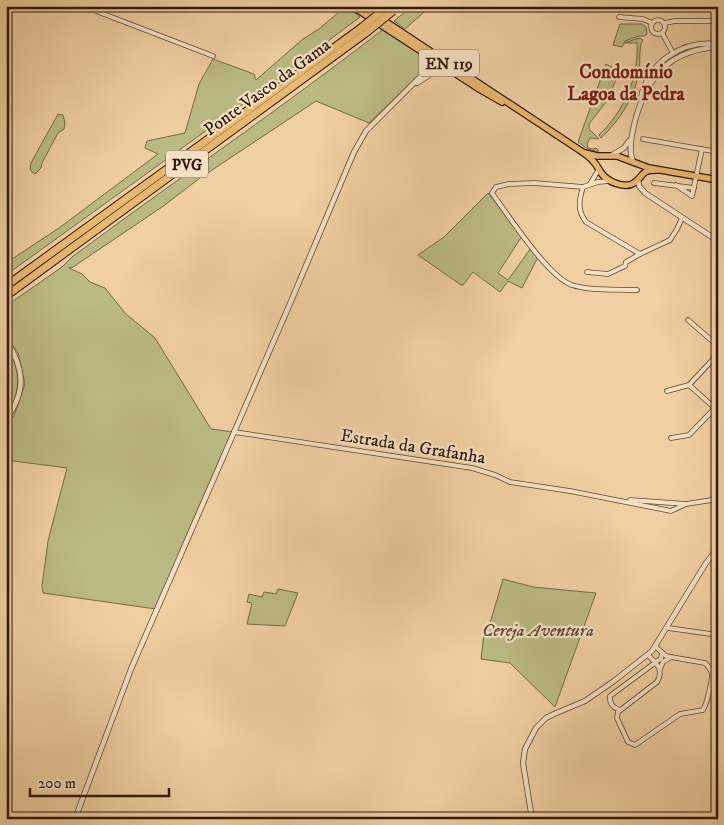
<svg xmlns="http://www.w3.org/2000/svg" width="724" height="825" font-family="'IM FELL DW Pica',serif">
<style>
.green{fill:#bbba84;stroke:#766948}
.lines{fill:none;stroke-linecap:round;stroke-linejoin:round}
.minor-casing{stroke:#604631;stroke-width:5.5}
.tertiary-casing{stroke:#604631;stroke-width:6}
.primary-casing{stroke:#30180b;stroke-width:8}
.motorway-casing{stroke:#30180b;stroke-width:9}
.minor{stroke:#f5e0c3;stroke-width:4}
.tertiary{stroke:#f5e0c3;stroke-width:4.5}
.primary{stroke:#e8b871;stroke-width:5.5}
.motorway{stroke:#e8b871;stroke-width:7}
.motorway-bridge-casing{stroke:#30180b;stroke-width:9;stroke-linecap:butt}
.motorway-bridge{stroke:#e8b871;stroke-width:7}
.labels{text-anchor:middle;stroke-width:4.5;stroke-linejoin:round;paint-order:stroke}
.shield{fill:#f5e0c3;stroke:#6b5442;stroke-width:1}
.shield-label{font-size:16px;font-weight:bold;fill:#30180b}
.street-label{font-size:18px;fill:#30180b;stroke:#f5e0c3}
.park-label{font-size:18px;font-style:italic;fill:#5a492f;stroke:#f5e0c3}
.neighbourhood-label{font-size:19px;font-weight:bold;fill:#7a1f14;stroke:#f5e0c3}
</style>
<rect width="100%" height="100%" fill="#f0cfa2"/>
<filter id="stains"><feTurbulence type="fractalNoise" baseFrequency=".004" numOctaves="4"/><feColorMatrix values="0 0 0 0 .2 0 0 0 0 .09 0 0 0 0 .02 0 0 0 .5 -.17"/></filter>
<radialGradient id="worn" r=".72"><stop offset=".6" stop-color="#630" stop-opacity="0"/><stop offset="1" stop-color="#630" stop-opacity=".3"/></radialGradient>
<g class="green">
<path d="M346,6l14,11 -85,64 -269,194v-12l53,-35 99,-74 -13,-6 2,-7 38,-8 14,-49 14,-25 41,15 2,6 47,-41 16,-10z"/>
<path d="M412,6h19l-26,23 -11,-8z"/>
<path d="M620,24h22l4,3 1,7 -3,2h-5l-14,5 -3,6 -9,-2z"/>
<path d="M385,28l37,24 3,12 -3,8 -53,51 -53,-22 -116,77 -38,29 -89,60 -4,1 13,6 8,8 15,6 21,26 29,24 56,91 23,3 -78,177 -113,-16 -1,-7 6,-45 19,-73 -61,-8v-36l8,-8 11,-32 -7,-31 -12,-18v-29l56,-39 10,-10c104,-77 211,-150 313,-229z"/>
<path d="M639,38l4,2c-5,8 -2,21 -4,31 -4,26 -19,49 -38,67l-2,-3c25,-24 40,-57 38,-92h-13z"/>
<path d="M606,64l6,3 -1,3 8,3 -12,28 -3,-1 2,2 -17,22v5l10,10 -9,-1 -3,6 1,4 6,1 2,-1 3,3c-9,1 -14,-4 -21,-9z"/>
<path d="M58,114l5,1 2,8 -1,6 -6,4 -16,30 -1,5 -6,6 -3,-2 -2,-3 1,-6z"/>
<path d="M488,193l34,43 -24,37 10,7 23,-32 7,9 -16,31 -14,-7 -8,11 -27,-20 -10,13h-2l-43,-30 26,-18z"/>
<path d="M6,347c15,20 16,48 0,68z"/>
<path d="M503,579l30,8 63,6 -41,114 -45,-44 -29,-4 3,-26 4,-3z"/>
<path d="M278,589l20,4 -13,33 -38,-2 5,-21 -5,-1 2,-8 13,3 2,-5 12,2z"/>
</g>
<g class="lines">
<g class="minor-casing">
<g id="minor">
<path d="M83,6l130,50"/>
<path d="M619,17l24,2 9,4"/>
<circle cx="658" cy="27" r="7"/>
<path d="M665,23l10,-2h43"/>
<path d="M662,33l11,20"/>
<path d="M643,139l75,13"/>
<path d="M609,181l-11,1 -15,5 -49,-4 -25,1 -13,3 -4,6c16,22 57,85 80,92 16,6 46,4 65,5"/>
<path d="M654,183l40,5"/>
<path d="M590,184l9,-15"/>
<path d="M676,185l16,11 10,-47"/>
<path d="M583,187c-4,13 -6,23 3,35l54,32"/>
<path d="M587,272l21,2 17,-8 1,-4 14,-8 30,-14 7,-11 5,-11"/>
<path d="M688,320l30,26"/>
<path d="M689,385l29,26"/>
<path d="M667,391l22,-6 29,-31"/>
<path d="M234,432l238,36 23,7 15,7 60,9 101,20 15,-7"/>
<path d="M671,438l18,-3 26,-27"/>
<path d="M630,500l56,4 32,-5"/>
<path d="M668,628l50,7"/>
<path d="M648,655c9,9 16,15 9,27l-39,30 -1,6 11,24 7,3 45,-31 23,-4c4,-7 9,-28 9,-36 -1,-5 -4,-8 -7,-11l-34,-6 -5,-1 -10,-9"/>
<path d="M655,662l6,-3 1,-6"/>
<path d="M660,669l3,-7 8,-5"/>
<path d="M620,710c-7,-2 -11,-7 -10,-14l46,-34"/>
</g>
</g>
<g class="tertiary-casing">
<g id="tertiary">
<path d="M417,83l20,-13h10"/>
<path d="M641,97c8,-35 41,-57 76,-53"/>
<path d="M612,155l12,-7 5,-7"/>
<path d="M633,162c-5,-14 -1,-27 2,-41 12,-45 35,-71 83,-74"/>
<path d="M638,179l1,7 6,7 73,48"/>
<path d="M6,340c18,28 21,51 0,79"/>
<path d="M75,819l56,-150 158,-363 65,-154 12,-21 58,-58 3,-11 -4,-9"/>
<path d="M532,819l-9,-56 2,-14 11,-21 10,-10 8,-4 31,-13 29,-20 38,-30 54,-88 12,-15"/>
</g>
</g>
<g class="primary-casing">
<g id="primary">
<path d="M352,6l124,81 26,15"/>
<path d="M362,6l219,145c4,3 9,6 12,10 4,4 6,9 9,13 6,8 23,15 32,9 11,-7 5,-13 23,-13"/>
<path d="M585,153l12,3h20l32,12 69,12"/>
</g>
</g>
<g class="motorway-casing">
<g id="motorway">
<path d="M6,286l355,-258"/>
<path d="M6,296l361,-264"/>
</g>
</g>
<use href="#minor" class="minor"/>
<use href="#tertiary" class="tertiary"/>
<use href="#primary" class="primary"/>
<use href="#motorway" class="motorway"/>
<g class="motorway-bridge-casing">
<g id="motorway-bridge">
<path d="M361,28l26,-21"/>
<path d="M367,32l26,-21"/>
</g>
</g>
<use href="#motorway-bridge" class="motorway-bridge"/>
</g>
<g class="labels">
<g class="shield">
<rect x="419" y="49.5" width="60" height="27" rx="4"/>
<rect x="166" y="150.5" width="42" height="27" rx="4"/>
</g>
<g class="shield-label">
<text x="449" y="69">EN 119</text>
<text x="187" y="170">PVG</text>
</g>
<g class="street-label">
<text transform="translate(267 87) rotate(-36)" y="6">Ponte Vasco da Gama</text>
<text transform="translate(413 446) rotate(9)" y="6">Estrada da Grafanha</text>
</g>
<g class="park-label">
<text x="538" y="636">Cereja Aventura</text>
</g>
<g class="neighbourhood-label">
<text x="626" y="78">Condomínio<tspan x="626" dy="22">Lagoa da Pedra</tspan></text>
</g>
</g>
<rect width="724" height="825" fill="none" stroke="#f0cfa2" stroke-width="25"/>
<rect x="8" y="8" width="709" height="810" fill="none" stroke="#30180b" stroke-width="2.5"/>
<rect x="12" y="12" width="699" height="800" fill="none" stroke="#30180b"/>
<path d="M30 788v8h139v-8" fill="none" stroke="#30180b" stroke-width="2.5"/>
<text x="38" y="788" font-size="15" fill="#30180b" stroke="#f5e0c3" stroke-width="4" paint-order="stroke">200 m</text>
<rect width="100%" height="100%" filter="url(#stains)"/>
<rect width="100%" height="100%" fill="url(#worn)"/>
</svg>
